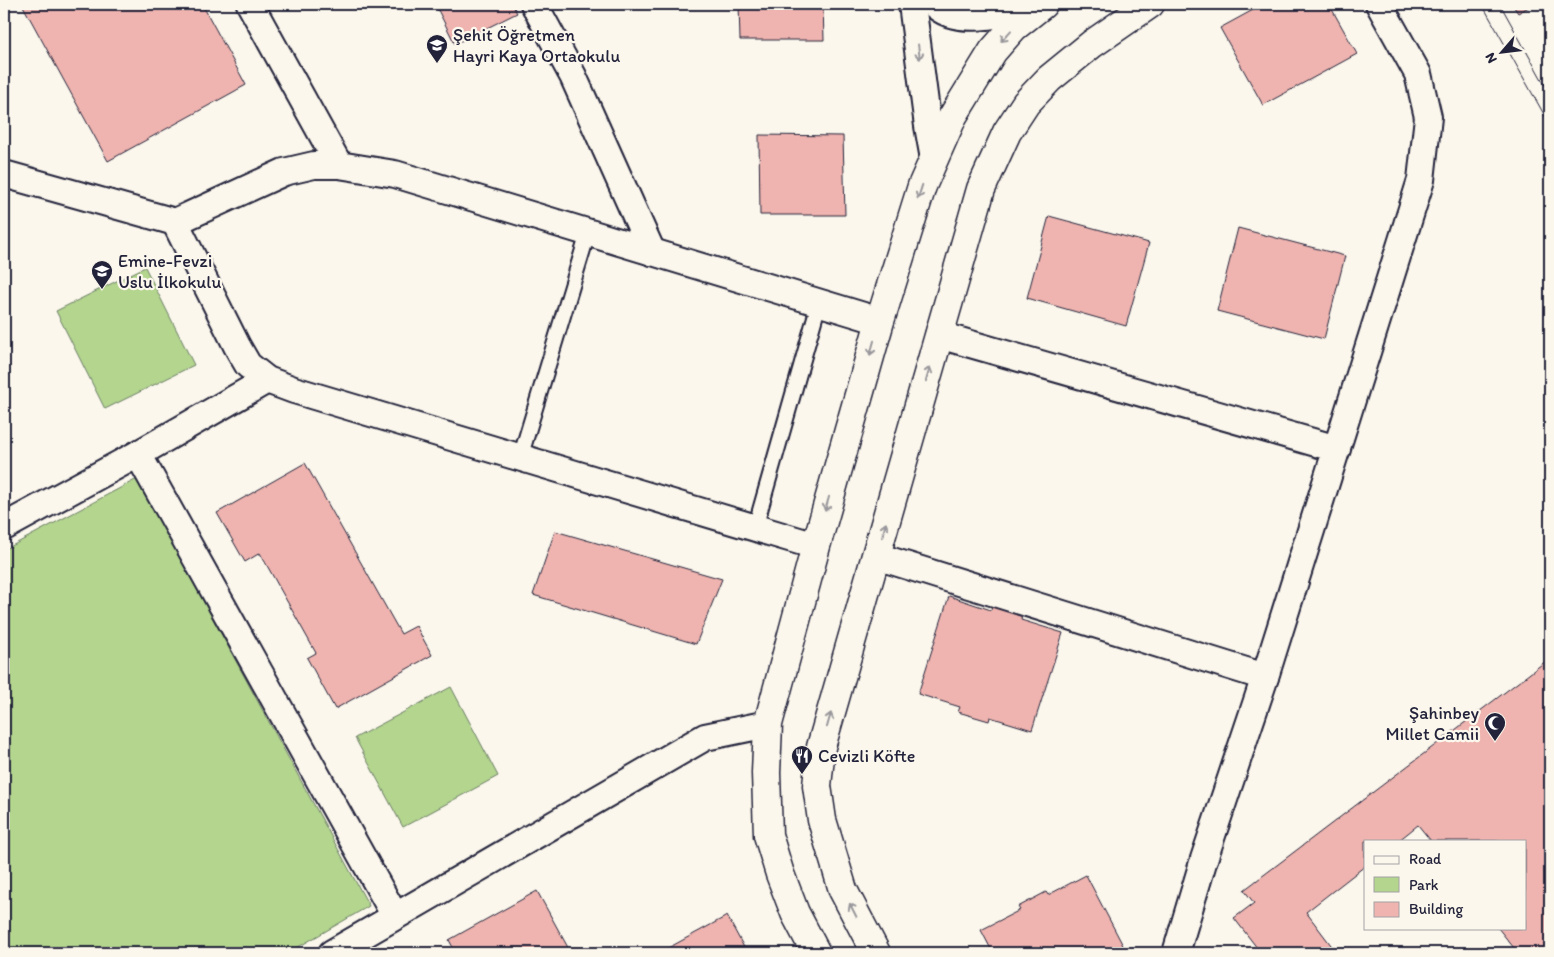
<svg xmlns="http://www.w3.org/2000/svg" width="1554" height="957" font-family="Itim,sans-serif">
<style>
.green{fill:#b3d58e;stroke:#6a7c64}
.building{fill:#efb4af;stroke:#22223b}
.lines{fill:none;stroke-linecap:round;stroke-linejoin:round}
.lane-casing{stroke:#22223b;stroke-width:18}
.street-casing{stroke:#22223b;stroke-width:30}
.secondary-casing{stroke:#22223b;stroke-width:31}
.lane{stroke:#fbf7ec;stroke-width:14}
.street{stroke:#fbf7ec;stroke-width:26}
.secondary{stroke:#fbf7ec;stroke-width:28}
.tram{stroke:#22223b;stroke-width:1}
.oneway{stroke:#99979c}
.labels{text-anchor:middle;stroke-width:4.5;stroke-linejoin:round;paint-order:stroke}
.poi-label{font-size:18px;fill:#22223b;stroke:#fbf7ec;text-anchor:start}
</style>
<rect width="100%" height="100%" fill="#fbf7ec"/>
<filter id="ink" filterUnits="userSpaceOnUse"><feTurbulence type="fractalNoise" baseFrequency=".02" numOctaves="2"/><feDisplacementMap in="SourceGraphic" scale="10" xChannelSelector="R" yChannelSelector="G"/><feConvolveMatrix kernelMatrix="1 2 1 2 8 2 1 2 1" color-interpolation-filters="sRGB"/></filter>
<g filter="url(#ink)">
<g class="green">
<path d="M145,267l49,98 -89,44 -49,-98z"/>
<path d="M137,479l232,427 -81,47h-284v-403z"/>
<path d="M451,687l47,89 -95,51 -48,-89z"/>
</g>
<g class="building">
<path d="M22,4h180l44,81 -138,76z"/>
<path d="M435,4h77l5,9 -62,31z"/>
<path d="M739,4h84l1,36h-84z"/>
<path d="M1264,4h65l28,50 -94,51 -43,-77z"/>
<path d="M1512,4h22l-16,9z"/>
<path d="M759,135l84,1 2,79h-85z"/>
<path d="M1049,216l100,27 -23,83 -99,-28z"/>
<path d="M1238,228l107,28 -21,83 -107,-28z"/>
<path d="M305,463l96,171 15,-8 16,29 -97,54 -28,-51 9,-5 -56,-100 -15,9 -28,-49z"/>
<path d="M555,531l167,48 -26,65 -163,-49z"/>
<path d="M949,596l42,14 1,-4 30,10 -1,4 42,13 -31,97 -42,-13 -1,4 -31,-9 2,-5 -42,-13z"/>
<path d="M1550,658v295h-32l-20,-25h27v-87h-94l-13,-16 -20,16h-33v25l-59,46 31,41h-76l-27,-35 20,-15 -10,-13z"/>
<path d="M1086,875l41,78h-134l-12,-23 39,-20 -2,-3 28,-15 2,3z"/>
<path d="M537,891l34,62h-115l-7,-13z"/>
<path d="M727,916l20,37h-88z"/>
</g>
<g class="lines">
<g class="lane-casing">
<g id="lane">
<path d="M520,458l68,-225"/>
<path d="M755,528l64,-225"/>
</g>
</g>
<g class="street-casing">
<g id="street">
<path d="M250,4l89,161"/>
<path d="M534,4l39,72 79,176"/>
<path d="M912,4l16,122 6,33"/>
<path d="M934,4c23,24 75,8 104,3"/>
<path d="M4,174l171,48 62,124 11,19 19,15 27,10 522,156"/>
<path d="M175,222l109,-50 30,-7h25l56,9 485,147"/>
<path d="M939,335l398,114"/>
<path d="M138,454l257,462"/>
<path d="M4,527l134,-73 129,-74"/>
<path d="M876,556l389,121"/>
<path d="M332,953l373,-216 63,-13"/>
<path d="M1176,953l28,-94 61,-182 156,-497 7,-63 -10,-43 -39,-70"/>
</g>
</g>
<g class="secondary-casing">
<g id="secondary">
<path d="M816,953l-21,-40 -15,-39 -12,-39 -2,-62 2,-49 48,-178 64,-225 42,-135 31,-70 40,-65 21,-24 29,-23"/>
<path d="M876,953l-33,-63 -21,-70 -5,-34 4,-39 160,-558 26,-57 19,-29 23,-24 43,-35 58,-40"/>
</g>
</g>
<use href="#lane" class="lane"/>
<use href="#street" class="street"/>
<use href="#secondary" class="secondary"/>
<g class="tram">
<path d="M1482,4l68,121"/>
<path d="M1500,4l50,90"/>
</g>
</g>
<defs><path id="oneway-shaft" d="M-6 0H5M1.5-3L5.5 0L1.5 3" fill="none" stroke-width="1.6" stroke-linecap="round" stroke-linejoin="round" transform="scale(1.25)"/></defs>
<g class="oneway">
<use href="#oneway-shaft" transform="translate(1006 36) rotate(132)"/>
<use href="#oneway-shaft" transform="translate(919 52) rotate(83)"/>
<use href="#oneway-shaft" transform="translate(920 192) rotate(108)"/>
<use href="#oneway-shaft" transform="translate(872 348) rotate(106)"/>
<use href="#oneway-shaft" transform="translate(928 374) rotate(-74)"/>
<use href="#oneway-shaft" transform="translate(827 504) rotate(106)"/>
<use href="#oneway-shaft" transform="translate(884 530) rotate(-74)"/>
<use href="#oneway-shaft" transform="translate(829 720) rotate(-74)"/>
<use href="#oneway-shaft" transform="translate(853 910) rotate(-117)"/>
</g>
</g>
<defs>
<g id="school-pin" transform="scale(1.125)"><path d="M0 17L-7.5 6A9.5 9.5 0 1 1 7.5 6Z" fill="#22223b" stroke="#fbf7ec"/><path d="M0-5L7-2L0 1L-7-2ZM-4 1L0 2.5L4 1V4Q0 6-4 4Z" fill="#fff"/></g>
<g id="mosque-pin" transform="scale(1.125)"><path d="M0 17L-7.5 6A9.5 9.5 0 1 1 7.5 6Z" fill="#22223b" stroke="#fbf7ec"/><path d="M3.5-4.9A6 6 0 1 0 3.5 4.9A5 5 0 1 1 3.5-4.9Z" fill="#fff"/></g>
<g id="restaurant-pin" transform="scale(1.125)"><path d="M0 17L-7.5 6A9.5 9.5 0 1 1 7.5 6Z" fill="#22223b" stroke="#fbf7ec"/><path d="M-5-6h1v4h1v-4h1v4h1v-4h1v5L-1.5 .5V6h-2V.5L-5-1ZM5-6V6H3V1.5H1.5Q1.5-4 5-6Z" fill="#fff"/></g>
</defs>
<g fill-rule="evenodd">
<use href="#school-pin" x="437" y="45"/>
<use href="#school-pin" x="102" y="271"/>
<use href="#mosque-pin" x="1495" y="723"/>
<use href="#restaurant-pin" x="802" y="756"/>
</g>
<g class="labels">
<g class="poi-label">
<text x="453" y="41">Şehit Öğretmen<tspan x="453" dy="21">Hayri Kaya Ortaokulu</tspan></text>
<text x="118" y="267">Emine-Fevzi<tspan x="118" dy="21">Uslu İlkokulu</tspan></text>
<text x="1479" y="719" text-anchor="end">Şahinbey<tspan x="1479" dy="21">Millet Camii</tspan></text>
<text x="818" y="762">Cevizli Köfte</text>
</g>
</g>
<rect width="1554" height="957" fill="none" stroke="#fbf7ec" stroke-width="20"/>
<rect x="10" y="10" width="1534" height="937" fill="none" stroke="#22223b" stroke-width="2" filter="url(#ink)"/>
<rect x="1364" y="840" width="162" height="90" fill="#fbf7ec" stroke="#a4a2a5"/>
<rect x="1374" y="856" width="25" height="8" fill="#fbf7ec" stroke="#a4a2a5"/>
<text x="1409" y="864" font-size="15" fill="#22223b">Road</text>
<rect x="1374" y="877" width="25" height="15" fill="#b3d58e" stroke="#a4a2a5"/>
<text x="1409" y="890" font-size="15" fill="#22223b">Park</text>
<rect x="1374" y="902" width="25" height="15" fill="#efb4af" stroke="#a4a2a5"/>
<text x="1409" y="914" font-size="15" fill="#22223b">Building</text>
<g transform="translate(1502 52) rotate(242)" stroke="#fbf7ec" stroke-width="4" paint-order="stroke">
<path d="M0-4L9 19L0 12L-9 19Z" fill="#22223b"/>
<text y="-8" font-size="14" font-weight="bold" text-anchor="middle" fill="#22223b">N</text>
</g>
</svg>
